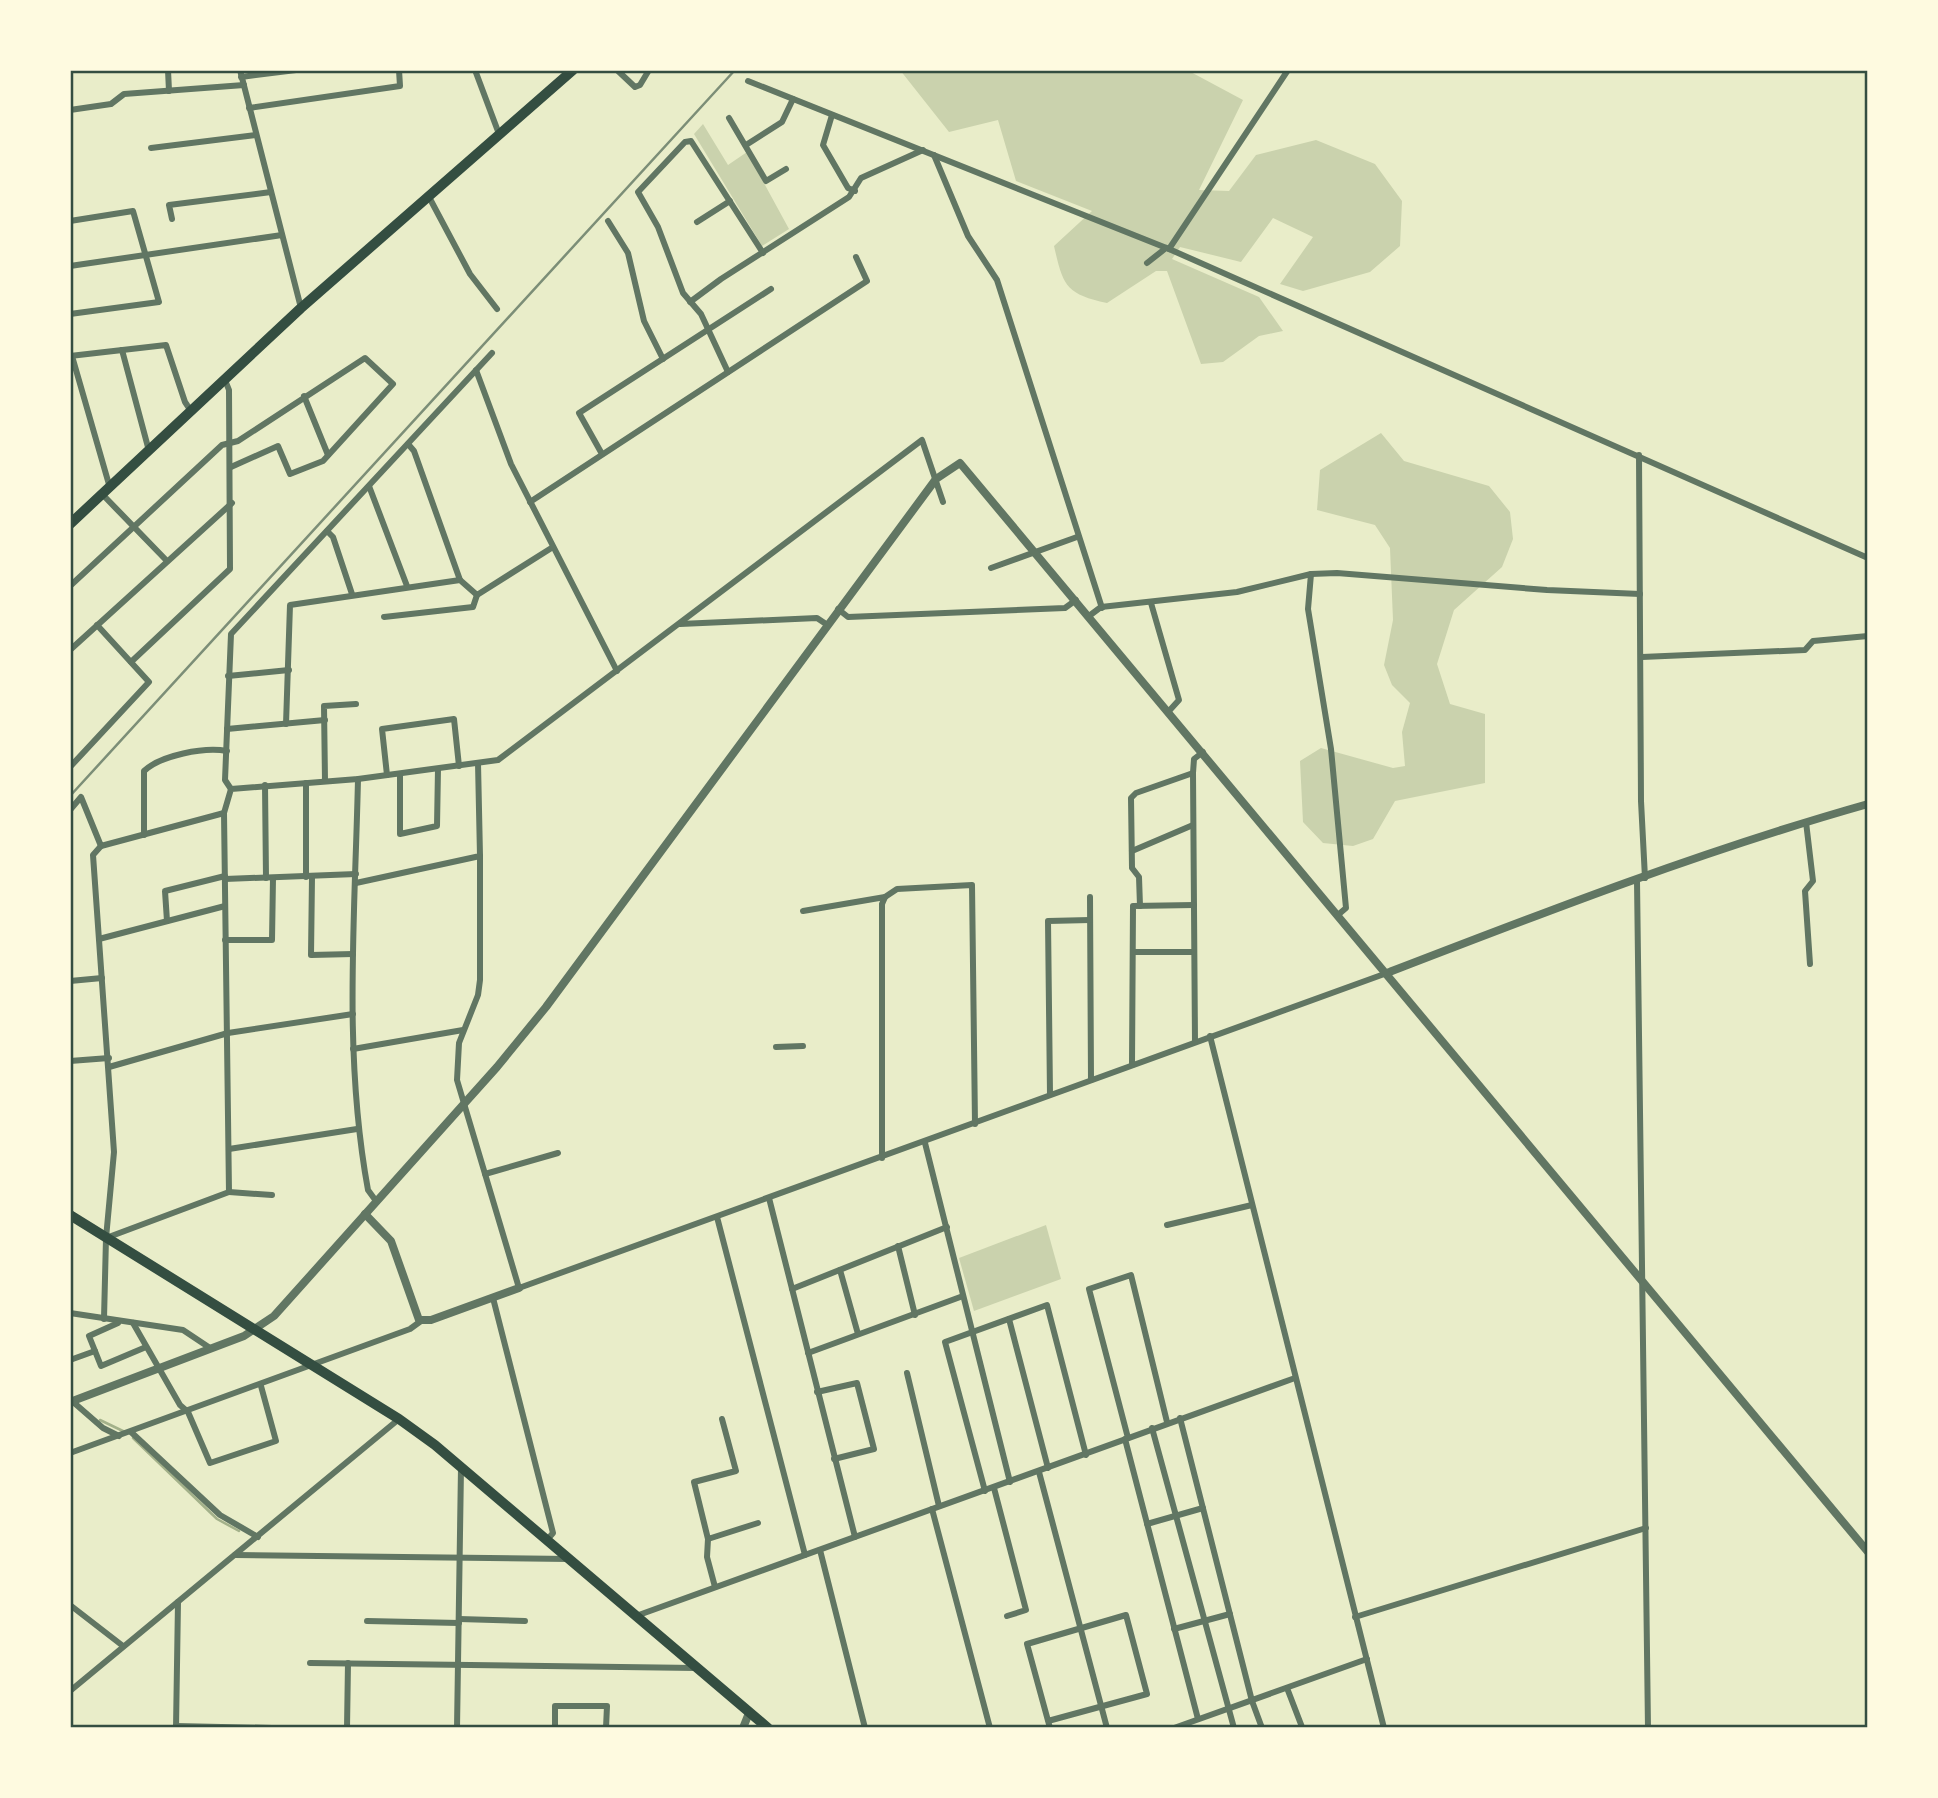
<svg xmlns="http://www.w3.org/2000/svg" width="1938" height="1798" font-family="'Roboto Serif',serif">
<style>
.green{fill:#cad2ad}
.lines{fill:none;stroke-linecap:round;stroke-linejoin:round}
.stream{stroke:#a3b18a;stroke-width:2.5}
.minor{stroke:#617663;stroke-width:6}
.tertiary{stroke:#617663;stroke-width:8}
.primary{stroke:#344e41;stroke-width:10}
.rail{stroke:#7c8e77;stroke-width:2.5}
.neatline{fill:none;stroke:#344e41;stroke-width:2.5}
</style>
<rect width="100%" height="100%" fill="#e9edc9"/>
<g class="green">
<path d="M900,70h287l56,30 -44,90 30,1 27,-36 60,-15 59,24 27,37 -2,45 -30,26 -67,19 -23,-7 33,-47 -40,-19 -32,44 -61,-15 -8,12 87,38 24,34 -24,5 -36,26 -22,2 -34,-93h-11l-49,32c-42,-9 -44,-18 -53,-57l38,-35 -76,-30 -18,-61 -49,12z"/>
<path d="M703,124l25,41 19,-13 42,77 -27,17 -68,-112z"/>
<path d="M1381,433l23,28 85,25 21,26 3,27 -11,28 -48,43 -17,54 13,40 35,10v69l-90,18 -22,38 -20,7 -30,-3 -20,-21 -3,-61 21,-13 72,20 12,-2 -3,-34 8,-29 -18,-18 -8,-20 9,-45 -3,-72 -15,-23 -58,-15 3,-40z"/>
<path d="M1046,1225l15,54 -87,32 -15,-53z"/>
</g>
<g class="lines">
<g class="stream">
<path d="M100,1420l25,12"/>
<path d="M133,1438l84,81 22,12"/>
</g>
<g class="minor">
<path d="M168,70l1,21"/>
<path d="M240,70l61,238"/>
<path d="M475,70l24,64"/>
<path d="M617,70l18,17 5,-2 9,-15"/>
<path d="M241,77l55,-7"/>
<path d="M748,81l421,168 699,309"/>
<path d="M249,108l151,-22 -1,-16"/>
<path d="M70,110l41,-6 13,-10 120,-9"/>
<path d="M832,115l-9,30 25,43 7,3"/>
<path d="M729,118l37,63 20,-12"/>
<path d="M746,145l36,-23 11,-23"/>
<path d="M151,148l105,-13"/>
<path d="M934,155l34,81 29,44 105,328"/>
<path d="M429,197l41,77 27,35"/>
<path d="M172,219l-3,-14 102,-13"/>
<path d="M70,221l63,-10 26,91 -89,12"/>
<path d="M608,221l20,32 16,68 19,38"/>
<path d="M697,222l33,-21"/>
<path d="M1169,249l119,-179"/>
<path d="M1147,263l19,-15"/>
<path d="M70,266l212,-31"/>
<path d="M690,302l31,-23 128,-82 12,-19 62,-28"/>
<path d="M122,350l27,101"/>
<path d="M70,356l96,-11 19,57 6,9"/>
<path d="M72,356l38,132"/>
<path d="M476,370l35,94 106,207"/>
<path d="M728,372l-27,-58 -18,-21 -25,-66 -20,-35 47,-50 6,-1 72,112"/>
<path d="M304,396l24,59"/>
<path d="M408,444l6,7 46,129"/>
<path d="M602,454l-23,-41 192,-124"/>
<path d="M1639,455l2,346 4,77"/>
<path d="M369,486l38,100"/>
<path d="M103,495l64,66"/>
<path d="M530,502l337,-221 -11,-24"/>
<path d="M327,531l6,6 19,57"/>
<path d="M991,568l86,-31"/>
<path d="M1311,574l-3,35 23,140 15,159 -7,6"/>
<path d="M70,586l152,-141 16,-4 127,-83 28,26 -70,77 -33,13 -12,-28 -47,21"/>
<path d="M1151,603l28,97 -10,11"/>
<path d="M838,609l10,8 217,-9 11,-8"/>
<path d="M1089,616l12,-9 136,-15 74,-18 26,-1 210,17 93,4"/>
<path d="M384,617l89,-10 4,-12"/>
<path d="M680,624l137,-6 9,6"/>
<path d="M70,650l162,-147"/>
<path d="M1642,657l163,-7 8,-9 55,-5"/>
<path d="M131,662l99,-93 -1,-179 -4,-10"/>
<path d="M228,676l61,-6"/>
<path d="M286,724l4,-119 170,-25 17,15 76,-48"/>
<path d="M227,729l98,-9"/>
<path d="M70,767l79,-85 -52,-57"/>
<path d="M400,774v60l37,-8 1,-57"/>
<path d="M387,775l-5,-46 72,-10 5,47"/>
<path d="M358,779c-3,138 -15,275 10,411l8,11"/>
<path d="M325,781l-1,-75 32,-2"/>
<path d="M306,783v94"/>
<path d="M265,785l1,93"/>
<path d="M231,789l-6,-9 6,-146 261,-281"/>
<path d="M70,810l11,-13 20,49 123,-33"/>
<path d="M1806,822l7,59 -8,10 5,73"/>
<path d="M144,835v-64c17,-16 60,-24 83,-20"/>
<path d="M101,846l-8,9 21,297 -8,86 -2,81"/>
<path d="M1132,851l61,-26"/>
<path d="M480,856v124l-2,15 -19,48 -2,37 62,208 868,-315"/>
<path d="M312,877l-1,78 42,-1"/>
<path d="M225,879l131,-5"/>
<path d="M1637,881l11,847"/>
<path d="M356,883l124,-27 -2,-93"/>
<path d="M1090,897l1,183"/>
<path d="M1140,906l-1,-29 -7,-9 -1,-70 5,-5 57,-20"/>
<path d="M803,911l82,-14 12,-8 75,-4 3,239"/>
<path d="M167,921l-2,-30 60,-15"/>
<path d="M99,939l126,-33"/>
<path d="M225,940h47l1,-62"/>
<path d="M1133,952h61"/>
<path d="M70,981l32,-3"/>
<path d="M1210,1036l174,692"/>
<path d="M1195,1042l-2,-269 1,-14 9,-7"/>
<path d="M776,1047l27,-1"/>
<path d="M353,1049l110,-19"/>
<path d="M70,1061l39,-3"/>
<path d="M1132,1065l1,-159 61,-1"/>
<path d="M109,1067l119,-34 125,-19"/>
<path d="M1050,1094l-2,-173 42,-1"/>
<path d="M925,1143l85,339"/>
<path d="M229,1149l128,-20"/>
<path d="M882,1158v-254l3,-7"/>
<path d="M485,1174l73,-21"/>
<path d="M229,1192l43,3"/>
<path d="M769,1198l86,339"/>
<path d="M717,1217l88,338"/>
<path d="M1167,1225l85,-20"/>
<path d="M106,1238l123,-46 -5,-379 7,-24 127,-10 140,-19 424,-320 21,62"/>
<path d="M898,1246l17,69"/>
<path d="M840,1270l18,64"/>
<path d="M792,1289l155,-62"/>
<path d="M493,1298l60,235 -6,7"/>
<path d="M70,1313l113,17 27,18"/>
<path d="M1009,1319l39,149"/>
<path d="M118,1323l-29,13 12,30 45,-19"/>
<path d="M133,1323l47,82 8,7 22,51 66,-22 -15,-55"/>
<path d="M808,1353l155,-57"/>
<path d="M70,1360l25,-9"/>
<path d="M907,1373l32,133"/>
<path d="M817,1392l40,-9 17,66 -40,10"/>
<path d="M72,1401l31,27 16,8"/>
<path d="M1180,1418l72,283 10,27"/>
<path d="M722,1419l14,52 -42,11 14,57 50,-16"/>
<path d="M1152,1428l82,300"/>
<path d="M131,1432l89,83 38,22"/>
<path d="M1128,1438l-39,-149 42,-14 36,147"/>
<path d="M1125,1439l73,280"/>
<path d="M70,1453l340,-124 11,-8"/>
<path d="M1039,1472l68,256"/>
<path d="M994,1488l32,122 -19,6"/>
<path d="M985,1491l-40,-149 102,-37 39,150"/>
<path d="M932,1509l58,219"/>
<path d="M1147,1524l56,-16"/>
<path d="M708,1539l-1,18 8,30"/>
<path d="M820,1550l45,178"/>
<path d="M235,1555l334,4"/>
<path d="M70,1605l53,41"/>
<path d="M636,1616l659,-238"/>
<path d="M1355,1617l291,-89"/>
<path d="M459,1619l66,2"/>
<path d="M367,1621l92,2"/>
<path d="M1174,1629l56,-15"/>
<path d="M310,1663l386,5"/>
<path d="M1287,1688l15,39 -3,1"/>
<path d="M70,1691l329,-272"/>
<path d="M1048,1721l99,-27 -21,-79 -99,29 23,84"/>
<path d="M176,1726l96,2"/>
<path d="M176,1728l2,-126"/>
<path d="M347,1728l1,-65"/>
<path d="M457,1728l4,-260"/>
<path d="M555,1728v-22h52l-1,22"/>
<path d="M1174,1728l193,-69"/>
</g>
<g class="tertiary">
<path d="M1387,973c158,-61 318,-123 481,-169"/>
<path d="M365,1214l26,27 28,79h12l88,-32"/>
<path d="M70,1402l174,-66 30,-20 223,-249 49,-60 390,-528 24,-16 908,1089"/>
<path d="M743,1728l6,-15"/>
</g>
<g class="primary">
<path d="M70,524l231,-216 272,-238"/>
<path d="M70,1215l329,204 36,26 333,283"/>
</g>
<path class="rail" d="M70,796l665,-726"/>
</g>
<rect width="1938" height="1798" fill="none" stroke="#fefae0" stroke-width="144"/>
<rect x="72" y="72" width="1794" height="1654" class="neatline"/>
</svg>
